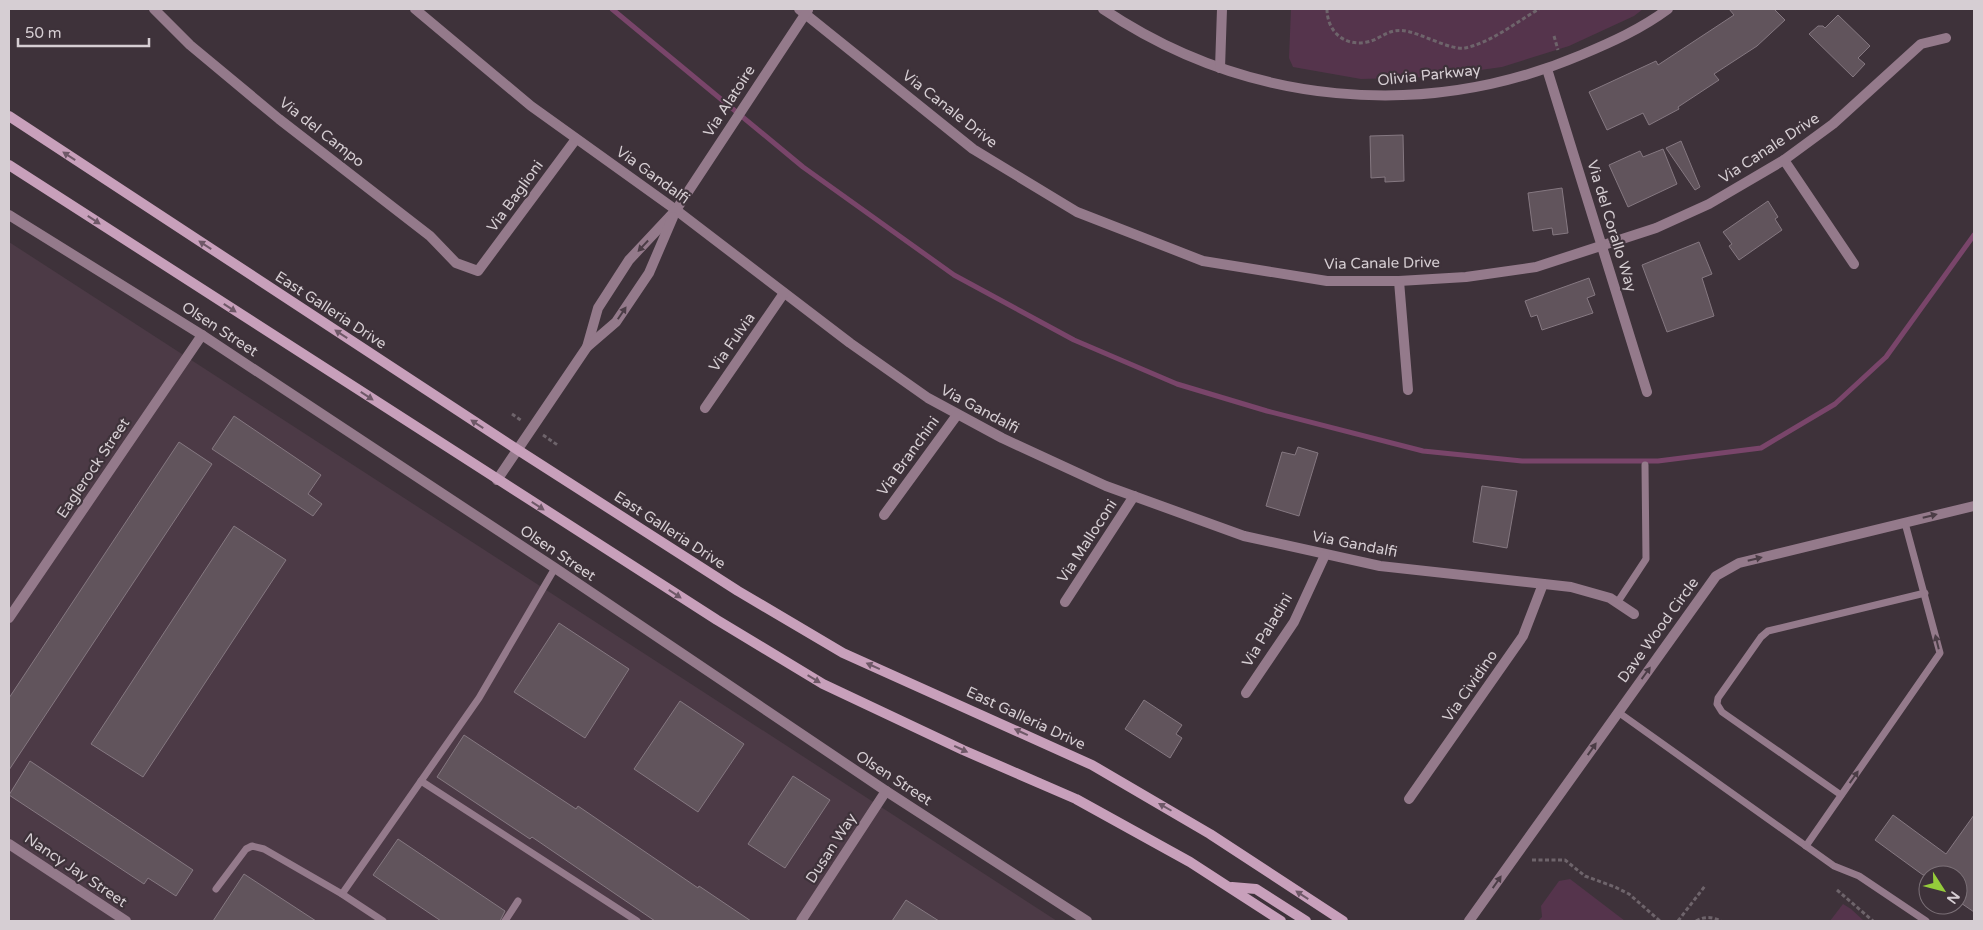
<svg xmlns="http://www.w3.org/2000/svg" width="1983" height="930" font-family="'Varela Round',sans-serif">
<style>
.built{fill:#4c3a46}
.green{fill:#55344c}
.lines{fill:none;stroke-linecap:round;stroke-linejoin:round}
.stream{stroke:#79456a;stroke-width:5}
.building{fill:#61545c;stroke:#857881}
.path{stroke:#6e646b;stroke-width:3;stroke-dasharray:4 2.5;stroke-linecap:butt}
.service{stroke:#947a8b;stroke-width:7}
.minor{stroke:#947a8b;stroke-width:10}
.tertiary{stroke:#947a8b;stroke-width:10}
.secondary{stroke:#c8a0bb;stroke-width:10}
.oneway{fill:#6e5867}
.oneway2{fill:#4b3d46}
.labels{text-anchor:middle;stroke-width:4.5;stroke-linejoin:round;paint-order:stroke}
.street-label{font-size:15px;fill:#d6ced3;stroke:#3e323a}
</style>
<rect width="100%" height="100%" fill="#3e323a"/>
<path class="built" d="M9,242l1048,679h-1048z"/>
<g class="green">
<path d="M1291,9h352l-9,7 -65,30 -67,21 -72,10 -69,2 -68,-12 -4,-9z"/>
<path d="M1570,879l55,42h-87l4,-4 -1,-11 18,-25z"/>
<path d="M1843,904l8,5 13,12h-34z"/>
</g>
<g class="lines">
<path class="stream" d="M612,9l191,158 151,108 120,65 103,44 90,27 156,40 99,10h136l103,-13 74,-44 51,-47 88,-122"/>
</g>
<g class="building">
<path d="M1729,9h45l11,11 -28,26 -43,28 5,6 -41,27 1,2 -30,16 -6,-12 -36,17 -18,-38 67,-31 2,4 76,-50z"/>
<path d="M1838,15l32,31 -12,12 7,6 -12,13 -44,-43 9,-8h5l2,2z"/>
<path d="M1403,135l1,46 -19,1v-5l-14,1 -1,-42z"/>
<path d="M1681,141l19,46 -5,3 -29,-42z"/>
<path d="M1663,149l14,35 -49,23 -19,-42 31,-14 3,6z"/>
<path d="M1562,188l6,45 -15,2 -1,-7 -19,3 -5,-38z"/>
<path d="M1768,201l10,16 -3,2 7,11 -43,30 -10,-14 3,-2 -9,-12z"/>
<path d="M1699,242l13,32 -10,4 12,38 -47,16 -25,-67z"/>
<path d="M1589,278l6,17 -8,3 6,15 -51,17 -5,-15 -6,2 -6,-16z"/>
<path d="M234,416l87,59 -13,19 14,10 -9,12 -101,-67z"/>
<path d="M179,442l33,22 -203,306v-72z"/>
<path d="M1298,447l20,6 -19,63 -33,-10 16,-54 13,3z"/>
<path d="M1482,486l35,5 -10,57 -34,-6z"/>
<path d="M234,526l52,34 -143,217 -52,-33z"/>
<path d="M559,623l70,46 -44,69 -71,-46z"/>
<path d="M1144,700l38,25 -6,9 6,4 -12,20 -45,-29z"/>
<path d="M680,701l64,43 -46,68 -64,-43z"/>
<path d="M464,735l112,74 2,-3 120,82 1,-2 52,35h-96l-123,-84 -2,2 -93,-62z"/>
<path d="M30,761l163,109 -17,26 -28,-18 -4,6 -135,-89z"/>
<path d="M793,776l37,24 -45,68 -37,-24z"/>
<path d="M1893,815l53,39 28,-39v97l-16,-11v-26h-35l-48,-35z"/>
<path d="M398,839l107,72 -5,10h-59l-68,-46z"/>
<path d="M244,874l72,47h-103z"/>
<path d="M906,900l33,21h-47z"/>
</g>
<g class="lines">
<g class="path">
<path d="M1327,9c0,22 17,38 40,33 16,-3 21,-16 43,-10 13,3 44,19 55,16 27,-6 50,-25 74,-39"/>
<path d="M1554,36l4,14"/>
<path d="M512,414l10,7"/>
<path d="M543,435l16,11"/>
<path d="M1532,860h33l20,16 30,11 14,7 31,27"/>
<path d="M1837,890l36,31"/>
<path d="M1678,921l27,-35"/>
<path d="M1696,921c8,-5 17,-4 25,0"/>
</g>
<g class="service">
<path d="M1617,603l29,-44 -1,-94"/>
<path d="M1618,712l216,154 25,10 67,45"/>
<path d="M421,781l216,140"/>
<path d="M1841,795l-119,-83 -5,-8 1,-6 43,-61 7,-6 157,-38"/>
<path d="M1806,846l134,-193 -35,-130"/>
<path d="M216,889l30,-40 6,-3 12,3 78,45 41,27"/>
<path d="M342,894l137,-196 76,-130"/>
<path d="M505,921l13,-20"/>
</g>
<g class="minor">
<path d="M154,9l36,36 89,74 151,117 26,27 22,8 98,-132"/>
<path d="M415,9l116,97 145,104 174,133 78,55 74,40 104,48 138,50 136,30 191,21 39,11 24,16"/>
<path d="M799,9l174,140 104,63 126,49 124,20h72l67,-4 70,-10 120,-39 53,-24 75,-44 49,-36 88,-80 25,-6"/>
<path d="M1103,9c143,96 320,113 478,46 31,-13 60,-26 87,-46"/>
<path d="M1220,68l2,-59"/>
<path d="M1547,69l100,323"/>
<path d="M1784,160l70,104"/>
<path d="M1399,281l9,109"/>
<path d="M587,347l11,-39 31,-48 47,-50 132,-200"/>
<path d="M705,408l79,-115"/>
<path d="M497,480l90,-133 29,-25 33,-49 24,-56"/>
<path d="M884,515l73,-100"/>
<path d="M1065,602l69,-106"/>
<path d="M9,618l193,-283"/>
<path d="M1246,693l48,-71 31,-67"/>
<path d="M1409,799l114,-163 20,-52"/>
<path d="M9,844l117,77"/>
<path d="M801,921l85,-130"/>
<path d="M1469,921l247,-345 23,-13 235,-57"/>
</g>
<path class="tertiary" d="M9,215l193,120 353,233 331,223 201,130"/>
<g class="secondary">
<path d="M9,116l509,334 220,141 105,62 249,112 118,69 133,87"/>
<path d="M9,165l708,455 106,64 140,66 113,49 114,63 91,59"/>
<path d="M1232,887l24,2 50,32"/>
</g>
</g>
<defs><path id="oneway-solid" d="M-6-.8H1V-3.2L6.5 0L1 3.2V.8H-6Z" transform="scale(1.25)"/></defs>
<g class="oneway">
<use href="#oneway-solid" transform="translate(69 156) rotate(-147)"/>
<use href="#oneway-solid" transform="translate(94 220) rotate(33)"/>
<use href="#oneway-solid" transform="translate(205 245) rotate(-147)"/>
<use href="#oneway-solid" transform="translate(230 308) rotate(33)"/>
<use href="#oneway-solid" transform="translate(341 334) rotate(-147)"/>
<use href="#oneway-solid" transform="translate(367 396) rotate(33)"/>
<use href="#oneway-solid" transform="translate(477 424) rotate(-147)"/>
<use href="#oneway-solid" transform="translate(538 506) rotate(33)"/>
<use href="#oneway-solid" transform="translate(675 594) rotate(33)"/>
<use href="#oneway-solid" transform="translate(873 666) rotate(-156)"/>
<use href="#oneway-solid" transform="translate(814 679) rotate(31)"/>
<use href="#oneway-solid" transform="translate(1021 732) rotate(-155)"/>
<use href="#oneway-solid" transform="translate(961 749) rotate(25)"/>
<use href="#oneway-solid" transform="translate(1165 807) rotate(-150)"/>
<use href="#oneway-solid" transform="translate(1302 895) rotate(-147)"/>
</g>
<g class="oneway2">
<use href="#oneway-solid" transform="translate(643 246) rotate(133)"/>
<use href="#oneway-solid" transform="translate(622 313) rotate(-56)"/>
<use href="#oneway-solid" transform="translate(1930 516) rotate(-14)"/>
<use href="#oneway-solid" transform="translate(1755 559) rotate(-14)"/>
<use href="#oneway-solid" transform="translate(1937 642) rotate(-104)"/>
<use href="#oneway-solid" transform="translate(1646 673) rotate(-54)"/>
<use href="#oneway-solid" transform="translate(1592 749) rotate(-55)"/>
<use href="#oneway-solid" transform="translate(1854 777) rotate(-55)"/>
<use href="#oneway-solid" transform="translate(1497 882) rotate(-55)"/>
</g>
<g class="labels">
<g class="street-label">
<text transform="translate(1429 75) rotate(-6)" y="5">Olivia Parkway</text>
<text transform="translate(729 101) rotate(-57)" y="5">Via Alatoire</text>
<text transform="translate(950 109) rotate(38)" y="5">Via Canale Drive</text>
<text transform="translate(322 132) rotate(38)" y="5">Via del Campo</text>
<text transform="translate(1769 148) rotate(-33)" y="5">Via Canale Drive</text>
<text transform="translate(653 175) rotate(36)" y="5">Via Gandalfi</text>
<text transform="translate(515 196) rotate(-54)" y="5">Via Baglioni</text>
<text transform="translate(1612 226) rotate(73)" y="5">Via del Corallo Way</text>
<text transform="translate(1382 263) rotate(-1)" y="5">Via Canale Drive</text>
<text transform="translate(331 310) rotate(33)" y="5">East Galleria Drive</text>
<text transform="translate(220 329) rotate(33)" y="5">Olsen Street</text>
<text transform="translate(732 342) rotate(-55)" y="5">Via Fulvia</text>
<text transform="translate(980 409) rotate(28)" y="5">Via Gandalfi</text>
<text transform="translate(908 456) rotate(-54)" y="5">Via Branchini</text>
<text transform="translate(93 468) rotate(-56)" y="5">Eaglerock Street</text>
<text transform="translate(670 530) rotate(33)" y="5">East Galleria Drive</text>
<text transform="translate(1087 541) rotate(-57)" y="5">Via Malloconi</text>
<text transform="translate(1355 544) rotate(11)" y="5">Via Gandalfi</text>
<text transform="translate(558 553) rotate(34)" y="5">Olsen Street</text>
<text transform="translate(1267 630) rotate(-59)" y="5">Via Paladini</text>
<text transform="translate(1658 630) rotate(-54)" y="5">Dave Wood Circle</text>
<text transform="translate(1470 686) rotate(-55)" y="5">Via Cividino</text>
<text transform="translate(1026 718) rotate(25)" y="5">East Galleria Drive</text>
<text transform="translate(894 778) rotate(33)" y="5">Olsen Street</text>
<text transform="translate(831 848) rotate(-57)" y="5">Dusan Way</text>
<text transform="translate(76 870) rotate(34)" y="5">Nancy Jay Street</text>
</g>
</g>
<rect width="1983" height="930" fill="none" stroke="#d6ced3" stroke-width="20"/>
<g transform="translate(1943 890) rotate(126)"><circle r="24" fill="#3e323a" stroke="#7b7077"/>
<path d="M0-4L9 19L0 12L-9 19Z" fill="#95cc3b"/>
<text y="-8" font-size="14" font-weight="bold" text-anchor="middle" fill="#d6ced3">N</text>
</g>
<path d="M18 38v8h131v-8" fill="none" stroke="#d6ced3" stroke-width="2.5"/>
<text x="25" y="38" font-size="15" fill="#d6ced3" stroke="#3e323a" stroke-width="4" paint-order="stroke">50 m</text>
</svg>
